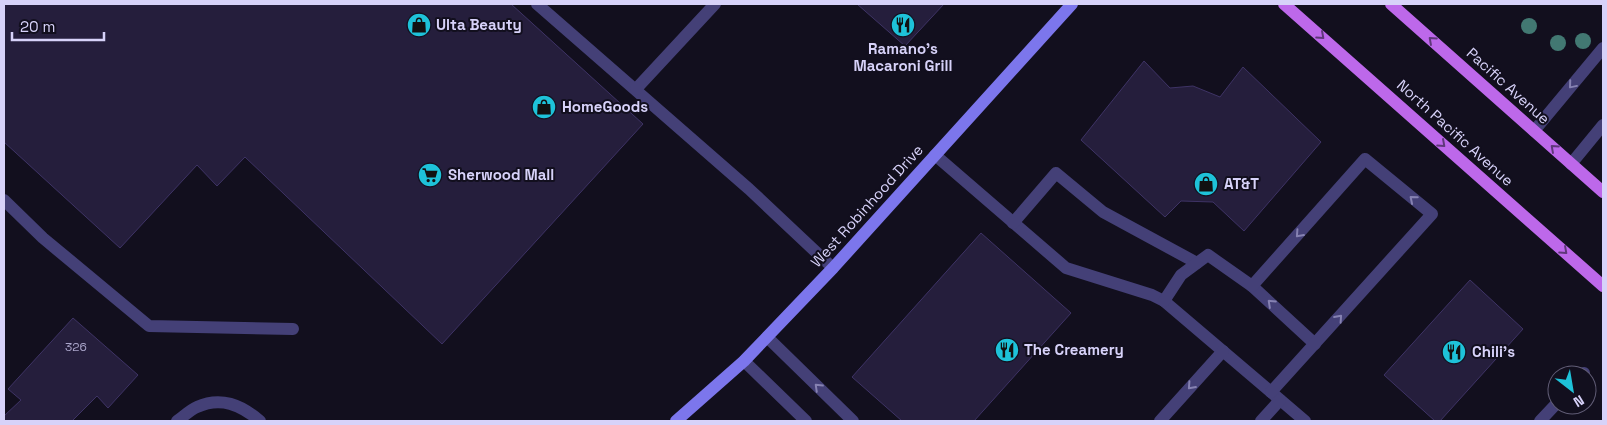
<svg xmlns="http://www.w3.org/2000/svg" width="1607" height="425" font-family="'Space Grotesk',sans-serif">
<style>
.building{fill:#251e3c;stroke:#3e3365}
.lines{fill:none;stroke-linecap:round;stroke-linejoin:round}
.lane{stroke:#444077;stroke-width:12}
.street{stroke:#444077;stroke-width:12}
.secondary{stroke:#7c76ec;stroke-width:12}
.primary{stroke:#bd68ea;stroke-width:12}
.tree{fill:#427872}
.oneway{stroke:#5f377a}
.oneway2{stroke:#8682b2}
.labels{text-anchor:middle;stroke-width:4;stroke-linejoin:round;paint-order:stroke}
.number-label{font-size:12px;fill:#aaa5ca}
.poi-label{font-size:15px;font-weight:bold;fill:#d7d2f9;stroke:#120f1e;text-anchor:start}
.street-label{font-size:15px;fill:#d7d2f9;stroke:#120f1e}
</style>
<rect width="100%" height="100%" fill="#120f1e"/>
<g class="building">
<path d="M4,4h507l132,120 -201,220 -197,-187 -28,29 -20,-21 -77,83 -116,-106z"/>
<path d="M857,4h87l-39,42z"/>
<path d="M1144,61l26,27 23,-2 27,11 23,-30 78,75 -77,89 -31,-29 -32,-1 -16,16 -84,-77z"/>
<path d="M981,233l90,80 -97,108h-72l-50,-44z"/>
<path d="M1470,280l53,49 -83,92h-5l-51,-46z"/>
<path d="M73,318l65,57 -30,33 -11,-12 -25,25h-68v-5l17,-16 -13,-11z"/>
</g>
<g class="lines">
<g class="lane">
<path d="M537,4l212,185 84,79"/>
<path d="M636,89l79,-85"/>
<path d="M1534,131l69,-83"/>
<path d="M935,155l131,113 86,27 12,6 141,120"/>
<path d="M1571,164l32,-39"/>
<path d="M4,200l39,38 106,88 144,3"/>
<path d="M1013,223l43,-50 47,39 94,51"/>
<path d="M1252,286l63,58"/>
<path d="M1164,301l17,-26 27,-20 44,31 113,-127 67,55 -161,178"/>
<path d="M767,337l86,84"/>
<path d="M744,361l62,60"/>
<path d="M1582,375l2,-2"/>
<path d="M1160,421l63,-70"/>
<path d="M1261,421l19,-21"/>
<path d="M1540,421l17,-18"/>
</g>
<path class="street" d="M177,421c6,-4 13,-11 20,-14 24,-11 44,-2 63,14"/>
<path class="secondary" d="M676,421l68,-60 89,-93 239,-264"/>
<g class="primary">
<path d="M1284,4l319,282"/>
<path d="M1391,4l212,188"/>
</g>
</g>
<g class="tree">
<circle cx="1529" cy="26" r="8"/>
<circle cx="1583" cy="41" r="8"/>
<circle cx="1558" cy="43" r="8"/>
</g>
<defs><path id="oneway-chevron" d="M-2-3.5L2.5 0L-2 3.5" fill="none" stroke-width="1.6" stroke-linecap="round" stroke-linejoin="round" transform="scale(1.25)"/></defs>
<g class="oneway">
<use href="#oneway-chevron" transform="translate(1321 36) rotate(42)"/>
<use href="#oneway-chevron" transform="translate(1432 40) rotate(-138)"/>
<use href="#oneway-chevron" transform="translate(1442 144) rotate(42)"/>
<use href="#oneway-chevron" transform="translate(1554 148) rotate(-138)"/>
<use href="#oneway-chevron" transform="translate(1564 251) rotate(42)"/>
</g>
<g class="oneway2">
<use href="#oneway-chevron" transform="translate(1572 85) rotate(130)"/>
<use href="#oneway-chevron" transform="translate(1413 199) rotate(-140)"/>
<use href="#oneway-chevron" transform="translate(1299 234) rotate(132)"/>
<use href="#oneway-chevron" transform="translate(1271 303) rotate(-137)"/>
<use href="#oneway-chevron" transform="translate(1339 318) rotate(-48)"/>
<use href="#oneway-chevron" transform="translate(1191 386) rotate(132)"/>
<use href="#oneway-chevron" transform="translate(818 387) rotate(-136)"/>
</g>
<defs>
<g id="shop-disc" transform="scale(1.25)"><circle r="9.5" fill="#1ec2d9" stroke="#120f1e"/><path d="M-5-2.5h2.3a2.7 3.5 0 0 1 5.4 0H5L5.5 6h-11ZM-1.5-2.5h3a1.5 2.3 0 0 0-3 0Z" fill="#111"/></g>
<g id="restaurant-disc" transform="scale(1.25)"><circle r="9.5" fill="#1ec2d9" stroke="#120f1e"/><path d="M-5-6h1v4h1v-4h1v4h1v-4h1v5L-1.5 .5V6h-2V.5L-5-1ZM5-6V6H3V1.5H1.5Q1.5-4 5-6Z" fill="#111"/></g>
<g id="supermarket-disc" transform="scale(1.25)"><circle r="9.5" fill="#1ec2d9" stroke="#120f1e"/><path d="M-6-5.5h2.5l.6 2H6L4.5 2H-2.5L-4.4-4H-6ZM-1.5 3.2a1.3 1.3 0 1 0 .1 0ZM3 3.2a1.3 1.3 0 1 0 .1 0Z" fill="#111"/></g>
</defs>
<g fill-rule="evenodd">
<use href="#shop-disc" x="419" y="25"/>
<use href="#restaurant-disc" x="903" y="25"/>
<use href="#shop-disc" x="544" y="107"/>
<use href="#supermarket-disc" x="430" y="175"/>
<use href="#shop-disc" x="1206" y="184"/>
<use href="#restaurant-disc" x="1007" y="350"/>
<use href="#restaurant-disc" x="1454" y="352"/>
</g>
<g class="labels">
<g class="number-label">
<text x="76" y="351">326</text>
</g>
<g class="poi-label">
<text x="436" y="30">Ulta Beauty</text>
<text x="903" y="54" text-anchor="middle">Ramano's<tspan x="903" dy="17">Macaroni Grill</tspan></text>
<text x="562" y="112">HomeGoods</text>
<text x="448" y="180">Sherwood Mall</text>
<text x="1224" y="189">AT&amp;T</text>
<text x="1024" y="355">The Creamery</text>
<text x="1472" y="357">Chili's</text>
</g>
<g class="street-label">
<text transform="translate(1508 86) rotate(42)" y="5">Pacific Avenue</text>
<text transform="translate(1455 133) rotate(42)" y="5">North Pacific Avenue</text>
<text transform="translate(867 206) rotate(-48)" y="5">West Robinhood Drive</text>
</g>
</g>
<rect width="1607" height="425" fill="none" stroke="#d7d2f9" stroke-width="10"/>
<g transform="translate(1572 390) rotate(149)"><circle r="24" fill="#120f1e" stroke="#615d76"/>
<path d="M0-4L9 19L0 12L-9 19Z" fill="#1ec2d9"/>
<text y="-8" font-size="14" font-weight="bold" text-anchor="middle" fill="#d7d2f9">N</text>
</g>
<path d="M12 32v8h92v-8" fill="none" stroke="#d7d2f9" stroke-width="2.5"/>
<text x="20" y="32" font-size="15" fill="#d7d2f9" stroke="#120f1e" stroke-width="4" paint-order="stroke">20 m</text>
</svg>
